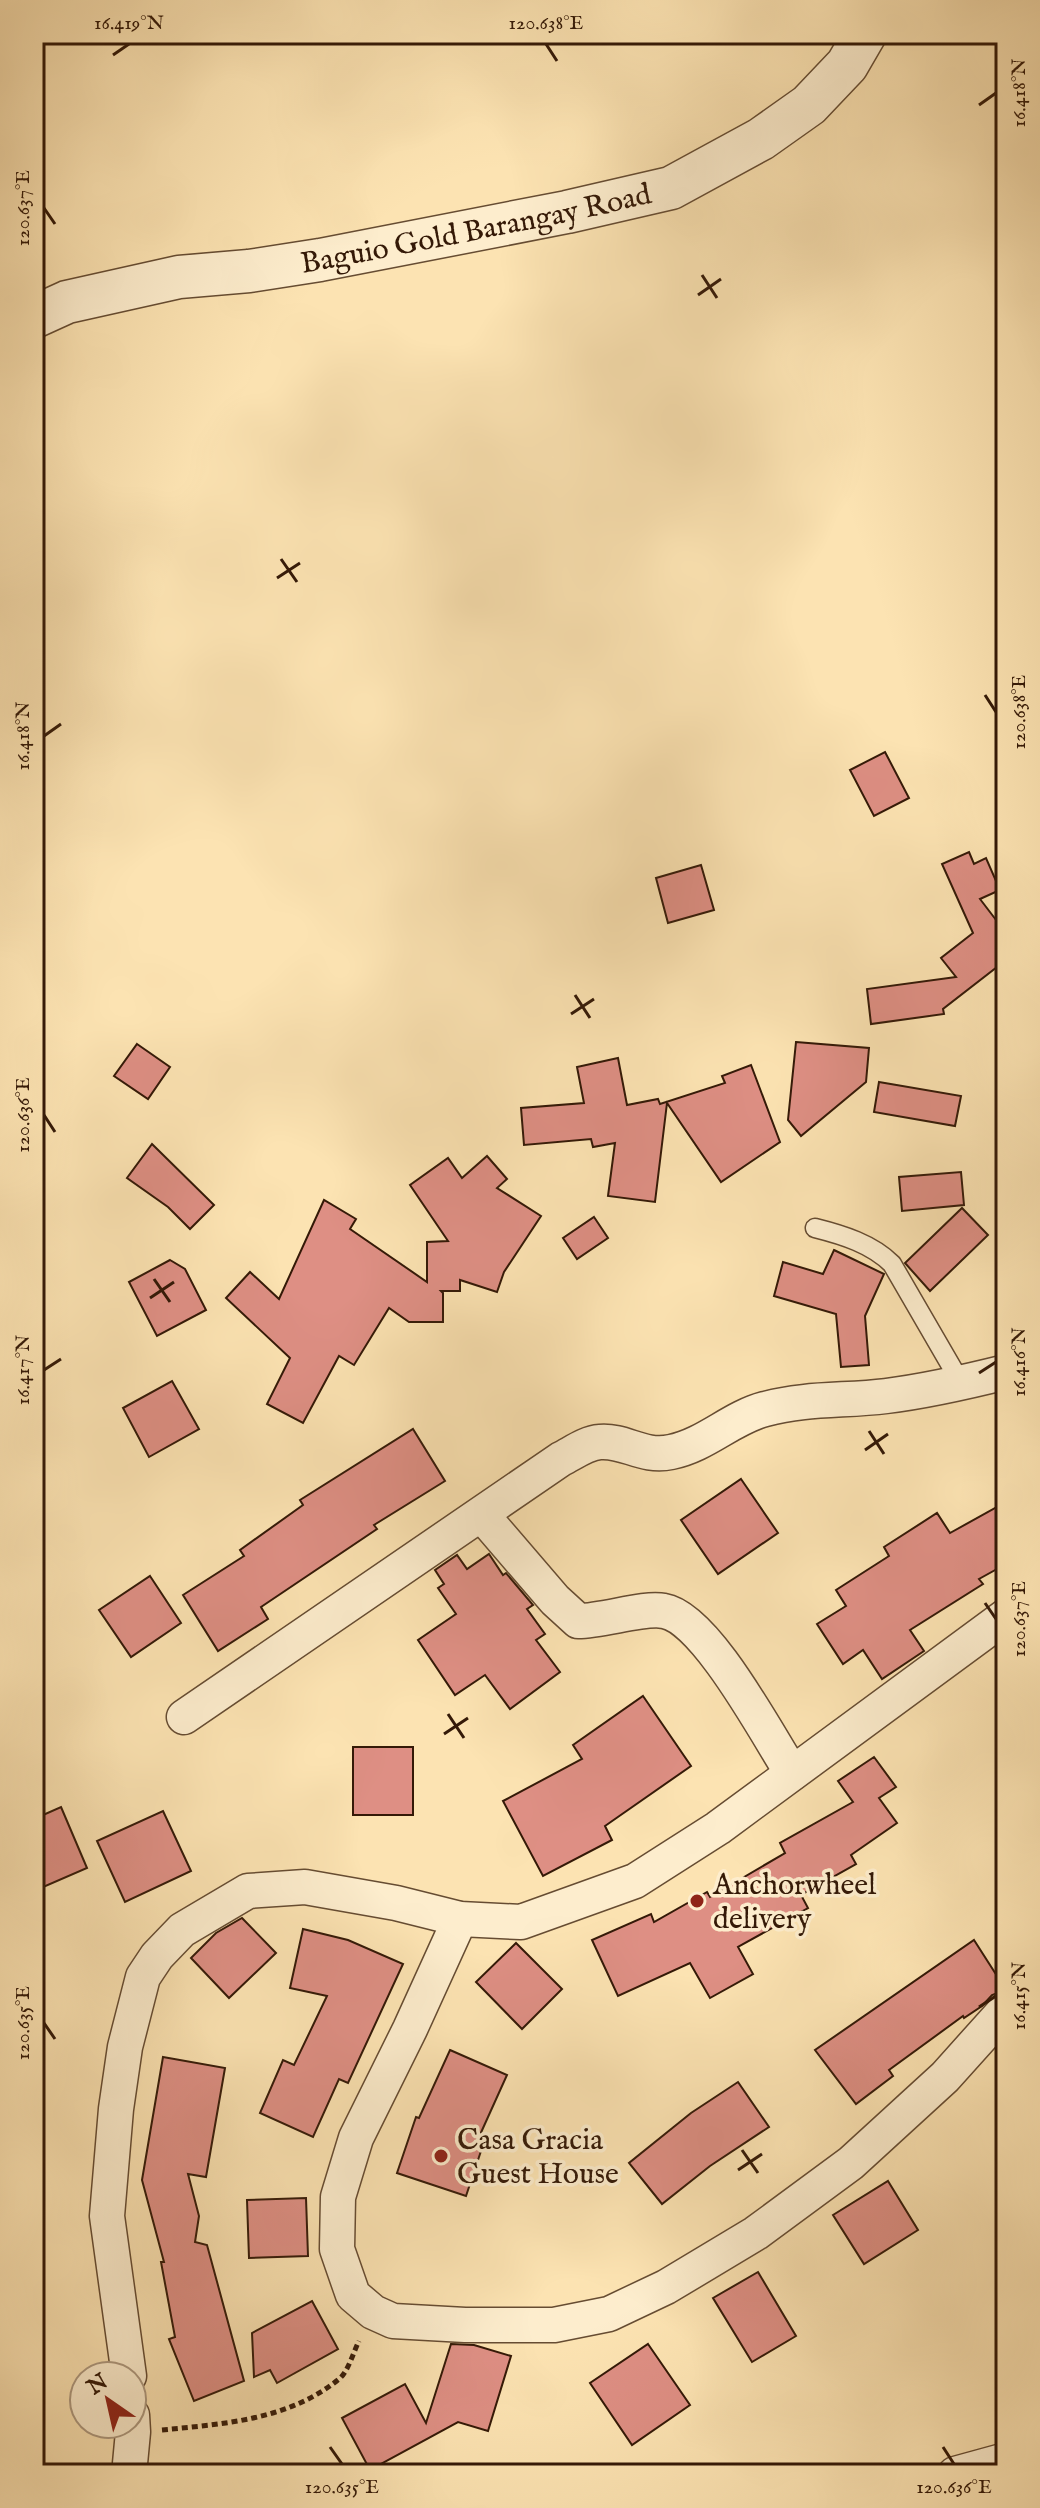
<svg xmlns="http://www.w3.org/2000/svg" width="1040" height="2508" font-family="'IM FELL English',serif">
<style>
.building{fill:#de8f84;stroke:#341907;stroke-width:2}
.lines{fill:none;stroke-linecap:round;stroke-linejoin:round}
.service-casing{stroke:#664c32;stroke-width:21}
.minor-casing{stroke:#664c32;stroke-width:37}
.tertiary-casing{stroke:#664c32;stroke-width:45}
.path{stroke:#341907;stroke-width:5;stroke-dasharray:6 4;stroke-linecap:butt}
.service{stroke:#fdedcd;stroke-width:18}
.minor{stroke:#fdedcd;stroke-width:34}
.tertiary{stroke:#fdedcd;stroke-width:42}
.ticks{fill:none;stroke:#341907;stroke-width:3}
.poi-dot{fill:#8f2418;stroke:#fdedcd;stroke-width:3}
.labels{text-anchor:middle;stroke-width:7;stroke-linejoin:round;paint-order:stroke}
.street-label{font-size:30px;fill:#341907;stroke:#fdedcd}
.poi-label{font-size:30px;fill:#341907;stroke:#fdedcd;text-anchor:start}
.neatline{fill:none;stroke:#341907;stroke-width:3}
.ticks-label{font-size:20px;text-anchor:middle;fill:#341907}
</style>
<rect width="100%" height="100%" fill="#fce3b2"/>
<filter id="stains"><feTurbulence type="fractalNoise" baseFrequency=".0025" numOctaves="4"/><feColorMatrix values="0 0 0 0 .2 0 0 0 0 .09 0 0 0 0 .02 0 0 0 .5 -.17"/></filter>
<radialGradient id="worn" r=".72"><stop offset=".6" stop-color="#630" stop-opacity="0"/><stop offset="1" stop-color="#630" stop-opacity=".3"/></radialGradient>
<g class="building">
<path d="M885,752l24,46 -35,18 -24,-46z"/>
<path d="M969,852l5,12 12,-6 14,32 -20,9 26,34v27l-63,49 1,5 -73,10 -4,-35 89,-12 -15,-19 32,-25 -31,-69z"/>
<path d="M701,865l13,45 -46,13 -12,-45z"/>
<path d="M796,1042l73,6 -3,34 -65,54 -13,-16z"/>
<path d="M137,1044l33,23 -22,32 -34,-23z"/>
<path d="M618,1058l9,47 31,-6 2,5 65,-21 -3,-7 29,-11 29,77 -59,40 -54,-79 -12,99 -47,-6 7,-53 -22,4 -2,-8 -67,6 -3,-37 63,-5 -7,-36z"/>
<path d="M879,1082l82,14 -6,30 -81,-14z"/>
<path d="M152,1144l62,61 -24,24 -22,-22 -41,-29z"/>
<path d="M487,1156l20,23 -10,9 44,28 -37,56 -7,20 -37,-12v11h-19l2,2v29h-34l-20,-14 -35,57 -15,-9 -36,67 -36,-19 23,-46 -64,-60 24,-26 29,27 45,-99 32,19 -6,10 77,53v-40l21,-1 -38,-56 38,-27 14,20z"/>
<path d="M961,1172l3,33 -62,6 -3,-34z"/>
<path d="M962,1208l26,27 -58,56 -25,-28z"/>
<path d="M594,1217l14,21 -31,21 -14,-21z"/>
<path d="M834,1250l50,24 -19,42 4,49 -28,2 -5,-53 -62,-18 9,-34 40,12z"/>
<path d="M170,1260l15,9 21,41 -49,26 -28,-54z"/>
<path d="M172,1381l27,48 -50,28 -26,-49z"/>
<path d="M413,1429l32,52 -71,44 3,4 -116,78 7,12 -50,32 -35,-56 61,-39 -4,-6 63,-45 -3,-5z"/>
<path d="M741,1479l37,54 -60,41 -37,-54z"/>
<path d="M1006,1502v62l-27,15 4,5 -73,46 14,21 -42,28 -19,-29 -20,14 -26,-40 29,-18 -10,-16 53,-34 -5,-9 53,-34 13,20z"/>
<path d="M489,1554l14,21 3,-2 27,32 -6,4 18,25 -9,6 24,32 -50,37 -25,-34 -30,20 -37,-55 38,-26 -18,-26 6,-4 -9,-14 22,-15 10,14z"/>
<path d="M150,1576l31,47 -50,34 -32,-47z"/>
<path d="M643,1696l48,70 -86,60 7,14 -69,36 -40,-75 79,-42 -9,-14z"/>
<rect x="353" y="1747" width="60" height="68"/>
<path d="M874,1757l22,30 -17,11 18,25 -46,32 5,9 -55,31 7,13 -70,39 15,27 -43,24 -20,-35 -72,33 -26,-56 59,-26 3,8 53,-30 3,5 75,-44 -5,-10 73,-41 -15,-21z"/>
<path d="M61,1807l26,61 -53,23v-72z"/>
<path d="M163,1811l28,60 -66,31 -28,-61z"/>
<path d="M242,1918l34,35 -47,45 -38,-40 25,-25z"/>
<path d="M303,1929l45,11 55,24 -55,119 -9,-4 -26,58 -53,-24 23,-53 11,5 33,-69 -37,-8z"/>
<path d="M974,1940l32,50 -14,5 -10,11 -18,12 -1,-2 -74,54 4,6 -37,28 -41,-54z"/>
<path d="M516,1943l46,46 -40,40 -46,-47z"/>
<path d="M450,2050l57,25 -28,62 6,2 -19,57 -69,-23 19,-56 3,1z"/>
<path d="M163,2057l62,11 -19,109 -18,-3 11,42 -4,26 12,3 37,136 -50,20 -25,-62 6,-2 -14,-75h3l-22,-82z"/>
<path d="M738,2082l31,45 -59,39 -48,38 -33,-41 62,-50z"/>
<path d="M888,2181l30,49 -54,34 -31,-49z"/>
<path d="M306,2198l2,58 -59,2 -2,-58z"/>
<path d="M758,2272l38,64 -44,26 -39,-64z"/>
<path d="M312,2301l26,48 -61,34 -7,-13 -16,7 -2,-44z"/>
<path d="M451,2344l23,1 37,11 -23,75 -30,-9 -88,48 -28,-52 63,-34 21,39z"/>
<path d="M648,2344l42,61 -58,40 -42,-62z"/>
</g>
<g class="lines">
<g class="service-casing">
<path id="service" d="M815,1228c28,7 57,16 77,36l69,119"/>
</g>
<g class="minor-casing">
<g id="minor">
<path d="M482,1515l73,85 23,21c26,0 65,-14 86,-10 42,7 104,125 128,162"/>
<path d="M184,1717l377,-258c12,-6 25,-16 39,-17 26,-2 42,16 71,10 35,-7 60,-34 94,-43 40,-11 80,-8 121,-13 41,-5 80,-14 120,-24"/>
<path d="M460,1919l-50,110 -54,109 -18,59 -1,52 16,46 20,17 20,9 72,4h89l55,-11 57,-27 90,-54 95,-70 94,-86 61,-68"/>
<path d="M129,2376l-22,-160 9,-107 9,-62 18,-70 14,-21 25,-26 66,-39 57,-4 91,16 64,16 61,3 114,-41 83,-53 288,-212"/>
<path d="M129,2474l4,-42 -1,-17"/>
<path d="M955,2474l51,-14"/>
</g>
</g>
<g class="tertiary-casing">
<g id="tertiary">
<path id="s1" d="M34,317l33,-15 112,-25 70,-6 71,-11 247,-48 104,-24 90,-49 48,-34 38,-40 18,-31"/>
</g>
</g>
<path class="path" d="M162,2430c61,-6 127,-10 177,-51 9,-7 14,-26 20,-38"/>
<use href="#service" class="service"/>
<use href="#minor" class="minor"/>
<use href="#tertiary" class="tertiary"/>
</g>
<path class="ticks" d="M546,44l11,17M113,55l16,-11M979,105l17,-12M44,208l11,16M702,275l15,23M698,295l23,-16M281,559l16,23M277,578l23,-15M985,695l11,17M44,736l17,-12M575,995l15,23M571,1014l23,-15M44,1115l11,17M154,1279l16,23M150,1298l24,-16M44,1370l17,-11M979,1373l17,-11M869,1431l15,23M865,1450l23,-16M985,1603l11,16M448,1714l16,24M444,1734l24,-16M979,2007l17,-11M44,2023l11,16M742,2150l16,23M738,2170l24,-16M330,2447l12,17M943,2447l11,17"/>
<g class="poi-dot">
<circle cx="697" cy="1901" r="8"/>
<circle cx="441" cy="2156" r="8"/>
</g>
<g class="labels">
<g class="street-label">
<text dy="10" stroke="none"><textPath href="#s1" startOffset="452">Baguio Gold Barangay Road</textPath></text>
</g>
<g class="poi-label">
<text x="713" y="1894">Anchorwheel<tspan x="713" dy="34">delivery</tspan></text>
<text x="457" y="2149">Casa Gracia<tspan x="457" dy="34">Guest House</tspan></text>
</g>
</g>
<rect width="1040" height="2508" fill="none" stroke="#fce3b2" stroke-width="88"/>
<g transform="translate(108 2400) rotate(326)"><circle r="38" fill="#fdedcd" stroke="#ad987e" stroke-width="2"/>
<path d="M0-6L14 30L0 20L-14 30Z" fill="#8f2418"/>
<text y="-12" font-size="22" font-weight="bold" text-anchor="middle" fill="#341907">N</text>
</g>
<rect x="44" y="44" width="952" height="2420" class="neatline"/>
<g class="ticks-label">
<text x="129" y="29">16.419°N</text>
<text x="546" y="29">120.638°E</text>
<text transform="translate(1018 93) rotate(-90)" y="7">16.418°N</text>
<text transform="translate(22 208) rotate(-90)" y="7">120.637°E</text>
<text transform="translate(1018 712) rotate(-90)" y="7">120.638°E</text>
<text transform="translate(22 736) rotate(-90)" y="7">16.418°N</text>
<text transform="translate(22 1115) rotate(-90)" y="7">120.636°E</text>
<text transform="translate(1018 1362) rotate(-90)" y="7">16.416°N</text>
<text transform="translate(22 1370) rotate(-90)" y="7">16.417°N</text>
<text transform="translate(1018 1619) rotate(-90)" y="7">120.637°E</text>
<text transform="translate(1018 1996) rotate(-90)" y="7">16.415°N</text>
<text transform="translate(22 2023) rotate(-90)" y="7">120.635°E</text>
<text x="342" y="2493">120.635°E</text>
<text x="954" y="2493">120.636°E</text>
</g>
<rect width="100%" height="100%" filter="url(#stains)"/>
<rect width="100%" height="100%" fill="url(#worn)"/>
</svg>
